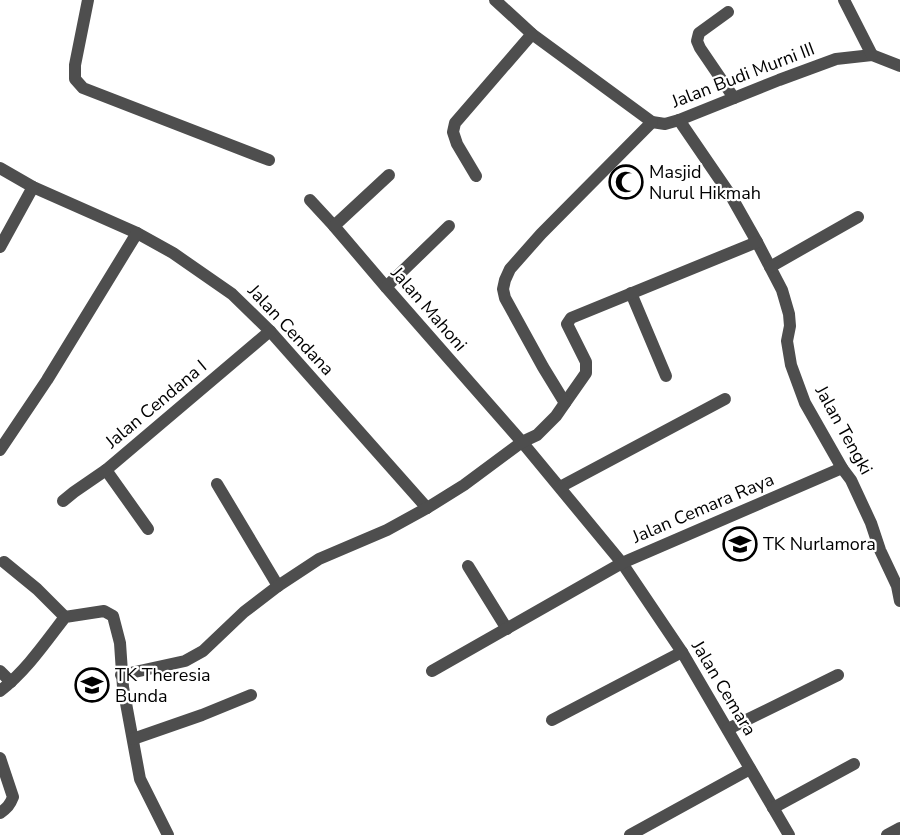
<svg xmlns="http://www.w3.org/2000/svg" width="900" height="835" font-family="'Nunito Sans',sans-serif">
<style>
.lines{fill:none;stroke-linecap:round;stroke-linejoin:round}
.street{stroke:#4e4e4e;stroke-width:12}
.labels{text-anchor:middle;stroke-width:4.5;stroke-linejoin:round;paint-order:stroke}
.street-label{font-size:18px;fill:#000;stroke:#fff}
.poi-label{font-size:18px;fill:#000;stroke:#fff;text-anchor:start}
</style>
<rect width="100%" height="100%" fill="#fff"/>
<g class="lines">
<g class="street">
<path d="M88,0l-13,65v14l8,9 186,72"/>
<path d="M495,0l37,34 120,88 13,2 14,-4 100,-40 57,-21 36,-4 28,11"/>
<path d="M844,0l28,55"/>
<path d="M728,12l-29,21 -2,8 3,7 34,50"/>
<path d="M679,120l52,76 26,46 25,48 7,24 1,12 -3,15 4,24 14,38 37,65 9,12 20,43 9,27 17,36 3,15"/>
<path d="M0,168l33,19 104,46 36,20 59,41 38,37 157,177"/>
<path d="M476,176l-19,-32 -4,-12 2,-9 77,-89"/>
<path d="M310,200l24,26 52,61 136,155 100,121 60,89 107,183"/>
<path d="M334,226l55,-51"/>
<path d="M0,247l33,-60"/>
<path d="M770,267l88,-50"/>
<path d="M386,287l63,-61"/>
<path d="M631,293l35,83"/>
<path d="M565,403l21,-30v-11l-19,-38 4,-6 186,-76"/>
<path d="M0,450l47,-70 90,-147"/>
<path d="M106,470l42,59"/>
<path d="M217,484l61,102"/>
<path d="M560,487l165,-88"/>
<path d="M63,501l11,-9 32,-22 164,-139"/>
<path d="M4,562l33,27 28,28"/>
<path d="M468,566l39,63"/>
<path d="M0,671l11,11"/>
<path d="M432,671l190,-108 220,-95"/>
<path d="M121,675l64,-14 18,-10 41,-39 34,-26 41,-27 68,-29 40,-22 37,-23 58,-43 15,-7 19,-19 9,-13 -22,-36 -38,-69 -2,-9 2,-9 5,-11 31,-35 111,-112"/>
<path d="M0,691c26,-20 45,-48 65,-74l39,-6 9,5 7,27 3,44 17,92 28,56"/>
<path d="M552,720l130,-68"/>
<path d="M728,729l110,-54"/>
<path d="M133,739l69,-24 49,-20"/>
<path d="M0,758l13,39c-3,8 -6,11 -13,16"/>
<path d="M773,808l81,-44"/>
<path d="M630,835l120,-66"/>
<path d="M887,835l13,-7"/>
</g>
</g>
<defs>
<g id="mosque-ring" transform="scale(1.725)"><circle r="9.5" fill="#fff" stroke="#000" stroke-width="1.5"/><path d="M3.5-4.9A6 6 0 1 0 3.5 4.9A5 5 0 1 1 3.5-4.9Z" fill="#000"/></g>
<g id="school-ring" transform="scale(1.725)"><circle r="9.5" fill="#fff" stroke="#000" stroke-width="1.5"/><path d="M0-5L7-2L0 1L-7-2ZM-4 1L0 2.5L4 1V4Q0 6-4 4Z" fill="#000"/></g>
</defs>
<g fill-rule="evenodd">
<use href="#mosque-ring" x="626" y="182"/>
<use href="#school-ring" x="740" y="544"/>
<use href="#school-ring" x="92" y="685"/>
</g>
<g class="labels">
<g class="street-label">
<text transform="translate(743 75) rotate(-21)" y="6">Jalan Budi Murni III</text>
<text transform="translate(429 309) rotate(49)" y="6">Jalan Mahoni</text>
<text transform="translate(291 330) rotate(47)" y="6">Jalan Cendana</text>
<text transform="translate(156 404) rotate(-40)" y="6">Jalan Cendana I</text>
<text transform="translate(844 430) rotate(61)" y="6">Jalan Tengki</text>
<text transform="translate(703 508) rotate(-23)" y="6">Jalan Cemara Raya</text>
<text transform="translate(724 688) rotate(59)" y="6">Jalan Cemara</text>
</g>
<g class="poi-label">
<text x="649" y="178">Masjid<tspan x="649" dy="21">Nurul Hikmah</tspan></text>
<text x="763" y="550">TK Nurlamora</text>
<text x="115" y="681">TK Theresia<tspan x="115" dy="21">Bunda</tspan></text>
</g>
</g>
</svg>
